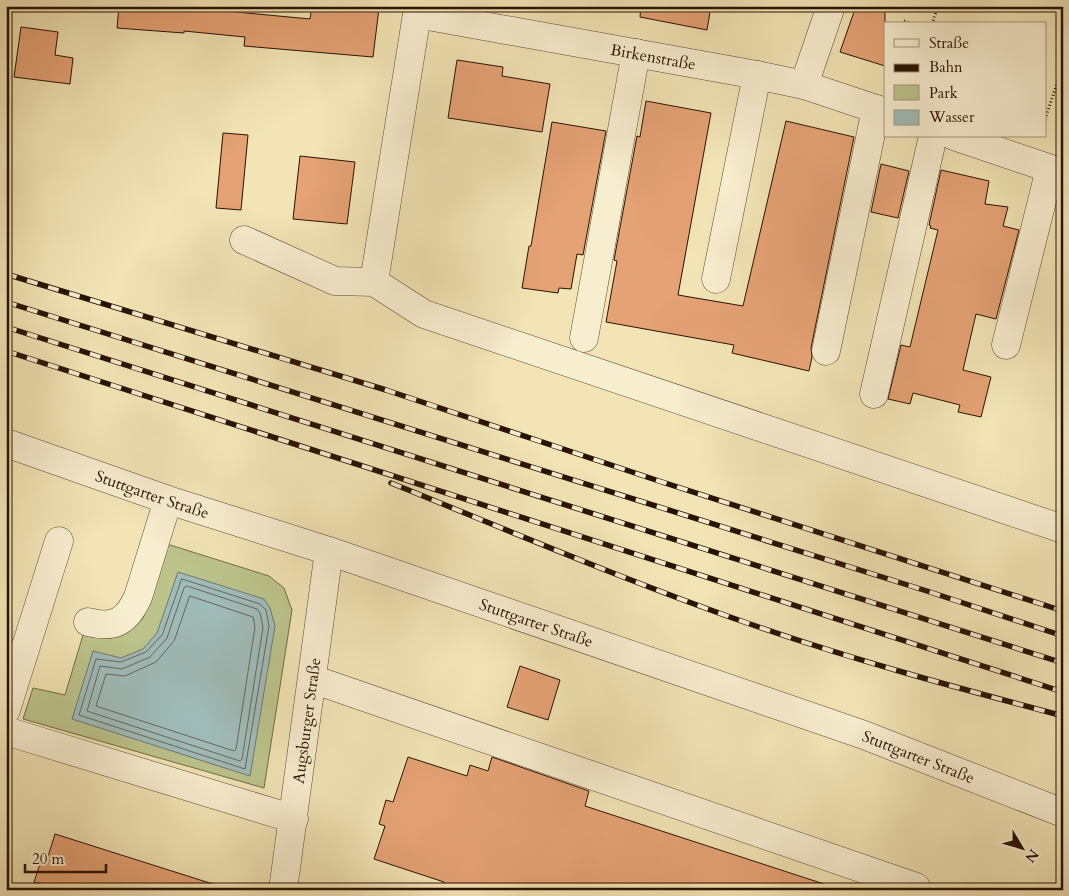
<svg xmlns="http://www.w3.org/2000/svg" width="1069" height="896" font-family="Cardo,serif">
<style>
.green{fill:#bcc48c;stroke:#726b46}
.water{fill:#a0bcb9;stroke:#70786f}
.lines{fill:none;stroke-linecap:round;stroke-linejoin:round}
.shore{stroke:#64675d;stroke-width:1}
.building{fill:#e5a274;stroke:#291201}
.minor-casing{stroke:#5b462e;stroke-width:29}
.path{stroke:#291201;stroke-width:3;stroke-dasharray:1 2.5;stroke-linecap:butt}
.minor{stroke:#f7edcf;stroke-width:28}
.rail-casing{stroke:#291201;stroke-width:5.5}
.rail{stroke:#f7edcf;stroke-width:4;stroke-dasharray:11;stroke-linecap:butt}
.labels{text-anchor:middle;stroke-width:4;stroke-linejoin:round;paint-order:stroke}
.street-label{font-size:16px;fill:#291201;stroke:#f7edcf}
</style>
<rect width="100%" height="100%" fill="#f2e4b5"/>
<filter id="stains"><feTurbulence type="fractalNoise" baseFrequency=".004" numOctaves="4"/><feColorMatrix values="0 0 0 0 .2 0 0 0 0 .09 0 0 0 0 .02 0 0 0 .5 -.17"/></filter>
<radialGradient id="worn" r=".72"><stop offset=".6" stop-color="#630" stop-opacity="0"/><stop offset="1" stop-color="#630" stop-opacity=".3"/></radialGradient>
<path class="green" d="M167,544l102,32 15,12 8,22 -28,178 -241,-69 10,-31 32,7 18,-60c28,5 40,6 60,-17z"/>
<path class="water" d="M178,572l86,27 6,9 5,18 -25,150 -178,-57 21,-68 28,7 22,-9 14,-16z"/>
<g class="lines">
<g class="shore">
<path d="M182,579l78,25 6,6 3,16 -24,143 -166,-54 17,-56 25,3 25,-10 16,-17z"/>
<path d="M187,586l70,23 3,4 3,14 -21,132 -2,2 -153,-50 13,-45 22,3 28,-12 17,-19 17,-50z"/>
<path d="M190,596l63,21 2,10 -19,122 -2,2 -138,-45 10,-32 19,2 31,-14 18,-21z"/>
</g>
</g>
<g class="building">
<path d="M119,6h117v6l74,7 2,-13 67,2 -6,49 -129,-11 1,-9 -61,-6v2l-67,-5z"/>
<path d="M641,6h70l-4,24 -67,-13z"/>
<path d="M856,6h29v60l-45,-14z"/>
<path d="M21,27l37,5 -3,23 18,3 -3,26 -56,-7z"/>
<path d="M457,60l46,7 -1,9 48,8 -8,48 -94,-14z"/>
<path d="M646,101l65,12 -33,182 65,11 43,-185 68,16 -43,211 1,9 -3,14 -77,-18 2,-8 -128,-23 11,-61 -3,-1 23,-124 3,1z"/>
<path d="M552,122l54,9 -23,124 -6,-1 -6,35 -12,-1 -1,5 -36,-5 7,-42h2z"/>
<path d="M223,133l25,2 -7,75 -25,-2z"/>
<path d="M300,156l55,6 -8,62 -54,-5z"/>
<path d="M881,164l28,7 -11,47 -27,-6z"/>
<path d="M941,170l48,11 -4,23 23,3 -5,19 16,4 -23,89 -20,-5 -13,56 28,7 -10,40 -23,-5 2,-7 -47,-12 -3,11 -22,-5 13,-54 9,2 28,-117 -8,-2 1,-2 -2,-1z"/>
<path d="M520,666l40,14 -12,40 -41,-13z"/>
<path d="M408,757l59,19 3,-11 18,6 4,-14 97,34 -4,15 242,79v5h-385l2,-8 -70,-23 11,-33 -6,-2 7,-24 7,2z"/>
<path d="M55,834l161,51 -1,5h-157l-24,-8 7,-21 5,2z"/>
</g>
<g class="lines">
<g class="minor-casing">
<g id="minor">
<path id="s1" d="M417,14l340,61 47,10 81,27"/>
<path d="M804,85l27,-79"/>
<path d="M954,136l109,37"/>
<path d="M244,240l91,41 39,1 50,32 639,215"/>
<path d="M716,279l41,-204"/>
<path d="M374,282l43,-268 -1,-8"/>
<path d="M584,338l52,-285"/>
<path d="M1006,345l44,-176"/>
<path d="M826,351l50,-242"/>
<path d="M874,394l59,-258"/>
<path id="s2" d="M6,443l162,57 161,51 535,184 199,78"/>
<path d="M88,622c27,7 39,-1 50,-25l30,-97"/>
<path d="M312,679l604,208v3"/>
<path d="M6,710l53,-169"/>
<path d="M6,731l288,88"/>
<path id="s3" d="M283,890l46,-339"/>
</g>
</g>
<g class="path">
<path d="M904,21l8,3"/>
<path d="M932,24l6,-18"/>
<path d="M1045,119l18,-53"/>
</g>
<use href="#minor" class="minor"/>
<g class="rail-casing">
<g id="rail">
<path d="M6,274l380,116 276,92 401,129"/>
<path d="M6,302l924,290 133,44"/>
<path d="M6,327l1057,336"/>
<path d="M6,351l1057,341"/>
<path d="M391,483c119,48 238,99 359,141 103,36 208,64 313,92"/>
</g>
</g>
<use href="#rail" class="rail"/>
</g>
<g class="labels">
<g class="street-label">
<text dy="6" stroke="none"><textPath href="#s1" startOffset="240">Birkenstraße</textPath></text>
<text dy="6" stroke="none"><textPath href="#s2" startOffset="155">Stuttgarter Straße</textPath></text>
<text dy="6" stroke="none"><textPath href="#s2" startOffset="560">Stuttgarter Straße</textPath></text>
<text dy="6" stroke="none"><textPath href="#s3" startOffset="171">Augsburger Straße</textPath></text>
<text dy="6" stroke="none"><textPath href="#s2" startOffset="965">Stuttgarter Straße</textPath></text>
</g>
</g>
<rect width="1069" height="896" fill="none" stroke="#f2e4b5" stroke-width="25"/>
<rect x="8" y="8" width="1054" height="881" fill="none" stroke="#291201" stroke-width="2.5"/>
<rect x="12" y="12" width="1044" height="871" fill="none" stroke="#291201"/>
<rect x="884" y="22" width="162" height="115" fill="#f7edcf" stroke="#a5957d"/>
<rect x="894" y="39" width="25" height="8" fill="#f7edcf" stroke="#a5957d"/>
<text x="929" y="48" font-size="15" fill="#291201">Straße</text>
<rect x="894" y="64" width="25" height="8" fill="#291201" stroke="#a5957d"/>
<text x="929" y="72" font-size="15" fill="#291201">Bahn</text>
<rect x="894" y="85" width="25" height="15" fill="#bcc48c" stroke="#a5957d"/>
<text x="929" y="98" font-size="15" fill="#291201">Park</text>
<rect x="894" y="110" width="25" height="15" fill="#a0bcb9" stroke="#a5957d"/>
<text x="929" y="122" font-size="15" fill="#291201">Wasser</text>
<g transform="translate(1022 848) rotate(128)" stroke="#f7edcf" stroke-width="4" paint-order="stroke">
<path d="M0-4L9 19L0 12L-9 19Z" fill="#291201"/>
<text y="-8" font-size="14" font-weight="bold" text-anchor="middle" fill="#291201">N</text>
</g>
<path d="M25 864v8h81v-8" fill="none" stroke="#291201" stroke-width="2.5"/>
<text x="32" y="864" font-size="15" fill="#291201" stroke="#f7edcf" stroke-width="4" paint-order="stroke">20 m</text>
<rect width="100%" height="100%" filter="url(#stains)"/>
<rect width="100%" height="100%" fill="url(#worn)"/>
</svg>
